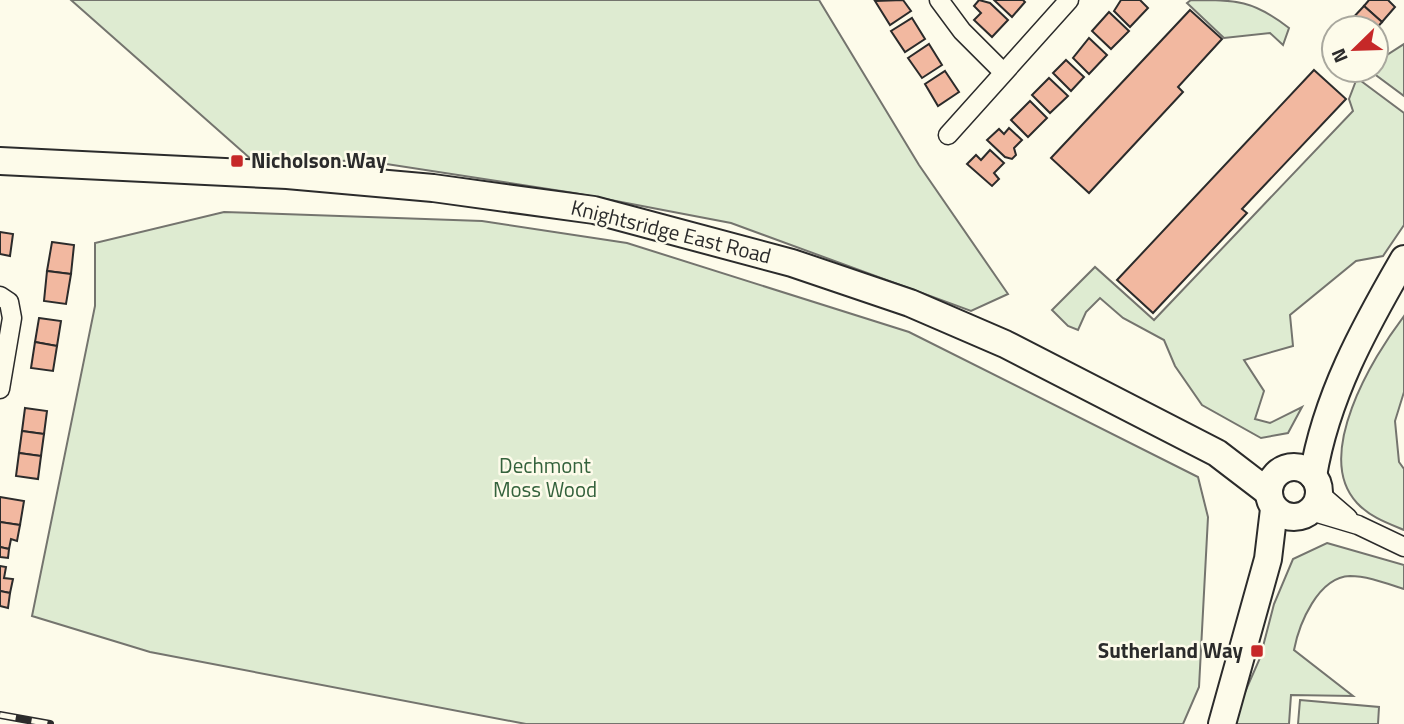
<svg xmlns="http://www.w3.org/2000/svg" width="1404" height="724" font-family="'Titillium Web',sans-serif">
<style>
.green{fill:#deebd1;stroke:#74746e;stroke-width:2}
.building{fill:#f2b8a0;stroke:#2b2b2b;stroke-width:2}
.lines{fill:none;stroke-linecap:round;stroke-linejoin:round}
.street-casing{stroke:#2b2b2b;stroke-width:21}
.secondary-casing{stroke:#2b2b2b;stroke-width:30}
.street{stroke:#fdfbea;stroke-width:18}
.secondary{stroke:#fdfbea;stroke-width:26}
.rail-casing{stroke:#2b2b2b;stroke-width:8}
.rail{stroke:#fdfbea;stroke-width:5;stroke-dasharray:16;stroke-linecap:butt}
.poi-dot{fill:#c62828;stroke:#fdfbea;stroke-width:2.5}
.labels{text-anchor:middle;stroke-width:5;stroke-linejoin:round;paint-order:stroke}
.poi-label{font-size:21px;font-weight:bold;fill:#2b2b2b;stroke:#fdfbea;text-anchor:start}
.street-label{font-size:21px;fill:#2b2b2b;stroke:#fdfbea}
.park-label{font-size:21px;fill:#34623c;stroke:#fdfbea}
</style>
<rect width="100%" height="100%" fill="#fdfbea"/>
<g class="green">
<path d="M71,0h748l100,165 89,129 -37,17 -240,-88 -157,-30 -207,-32 -115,-1z"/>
<path d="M1191,0c46,0 62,0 98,28l-6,17 -13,-12 -46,5 -37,-35z"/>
<path d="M1404,44v52l-35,-26h7v-8z"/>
<path d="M1357,78l47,35v112l-21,31 -27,5 -66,54 3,31 -49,14 20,31 -9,28 15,4 32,-16 -14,26 -27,5 -59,-33 -27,-39 -11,-26 -41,-22 -23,-20 -14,14 -8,18 -10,-4 -16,-16 43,-43 59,53 199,-209 -4,-12z"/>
<path d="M224,212l258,9 145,22 282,89 289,145 10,40 -9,170 -16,37h-657l-376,-72 -118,-36 63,-310v-63z"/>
<path d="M1404,316v76l-9,29 4,41 5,7v61c-17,-7 -34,-13 -47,-27 -44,-47 15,-145 47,-187z"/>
<path d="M1327,543l77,22v24c-16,-5 -36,-13 -54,-13 -32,1 -51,48 -56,74l59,46 -62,-1 -2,29h-58l29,-66 14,-54 19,-45z"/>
<path d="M1300,700l79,7 -1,17h-80z"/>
</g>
<g class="building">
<path d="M903,0l8,11 -21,14 -15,-24z"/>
<path d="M979,0l11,3 18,17 -16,17 -18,-17 7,-7 -7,-7z"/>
<path d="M994,0h29l2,2 -13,15z"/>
<path d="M1140,0l8,8 -18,19 -16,-16 7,-11z"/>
<path d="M1369,0h19l7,7 -13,15 -18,-16z"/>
<path d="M1364,6l18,16 -6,7 -19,-1 -7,-7z"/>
<path d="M1190,10l32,29 -44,48 5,5 -94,101 -38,-35z"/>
<path d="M1109,12l20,19 -18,18 -19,-18z"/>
<path d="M912,18l13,21 -20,13 -14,-21z"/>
<path d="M1089,38l18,17 -18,19 -16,-16z"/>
<path d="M929,44l13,21 -20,13 -14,-20z"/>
<path d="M1066,60l18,17 -13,14 -18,-18z"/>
<path d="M1314,70l32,29 -104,110 5,4 -94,100 -36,-33z"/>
<path d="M945,71l14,21 -21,14 -13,-22z"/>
<path d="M1049,78l19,18 -18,17 -18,-18z"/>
<path d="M1030,101l17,17 -19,19 -17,-17z"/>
<path d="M1009,128l13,12 -8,8 2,7 -4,4 -7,-2 -18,-17 12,-11 5,5z"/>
<path d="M990,150l14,13 -10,10 5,6 -7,7 -25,-22 9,-9 5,5z"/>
<path d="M0,232l13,2 -3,22 -10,-2z"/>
<path d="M52,242l22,3 -3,29 -24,-3z"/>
<path d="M47,271l24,3 -5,30 -22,-3z"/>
<path d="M39,318l22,3 -4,25 -22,-4z"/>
<path d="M35,342l22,4 -4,25 -22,-3z"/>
<path d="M25,408l22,3 -3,23 -22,-3z"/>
<path d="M22,431l22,3 -3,22 -22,-3z"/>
<path d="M19,453l22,3 -3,23 -22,-3z"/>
<path d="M0,497l24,4 -4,24 -20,-3z"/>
<path d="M0,522l20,3 -3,16 -6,-2 -2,10 -9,-2z"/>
<path d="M0,547l9,2 -1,9 -8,-1z"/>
<path d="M0,566l6,1 -2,11 9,1 -3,14 -10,-2z"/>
<path d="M0,591l10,2 -2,15 -8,-2z"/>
</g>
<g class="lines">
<g class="street-casing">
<g id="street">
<path d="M939,0l23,31 40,40"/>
<path d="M948,135l121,-135"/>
<path d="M0,296l9,6 3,16 -12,71"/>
<path d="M1319,493l29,25"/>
<path d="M1311,511l47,14 46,22"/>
</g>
</g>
<g class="secondary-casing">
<g id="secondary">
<path d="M0,161l287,14 146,13 161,22 198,53 118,40 95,41 212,109 51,39"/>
<circle cx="1294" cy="492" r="25"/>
<path d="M1313,476c13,-79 51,-148 91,-217"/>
<path d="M1222,724l46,-165 6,-50"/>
</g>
</g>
<use href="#street" class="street"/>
<use href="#secondary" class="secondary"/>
<g class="rail-casing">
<path id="rail" d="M0,715l50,9"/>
</g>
<use href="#rail" class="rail"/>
</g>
<g class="poi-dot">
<rect x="230" y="154" width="14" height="14" rx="3.5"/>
<rect x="1250" y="644" width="14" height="14" rx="3.5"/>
</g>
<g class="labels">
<g class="poi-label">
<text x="251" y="168">Nicholson Way</text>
<text x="1243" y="658" text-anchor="end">Sutherland Way</text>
</g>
<g class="street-label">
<text transform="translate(671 232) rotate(14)" y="7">Knightsridge East Road</text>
</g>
<g class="park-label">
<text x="545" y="473">Dechmont<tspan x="545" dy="24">Moss Wood</tspan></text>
</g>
</g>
<g transform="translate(1355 49) rotate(247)"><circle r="33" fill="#fdfbea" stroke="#a9a89e" stroke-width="2"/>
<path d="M0-5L12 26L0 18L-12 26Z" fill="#c62828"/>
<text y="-10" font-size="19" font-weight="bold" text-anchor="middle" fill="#2b2b2b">N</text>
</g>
</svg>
